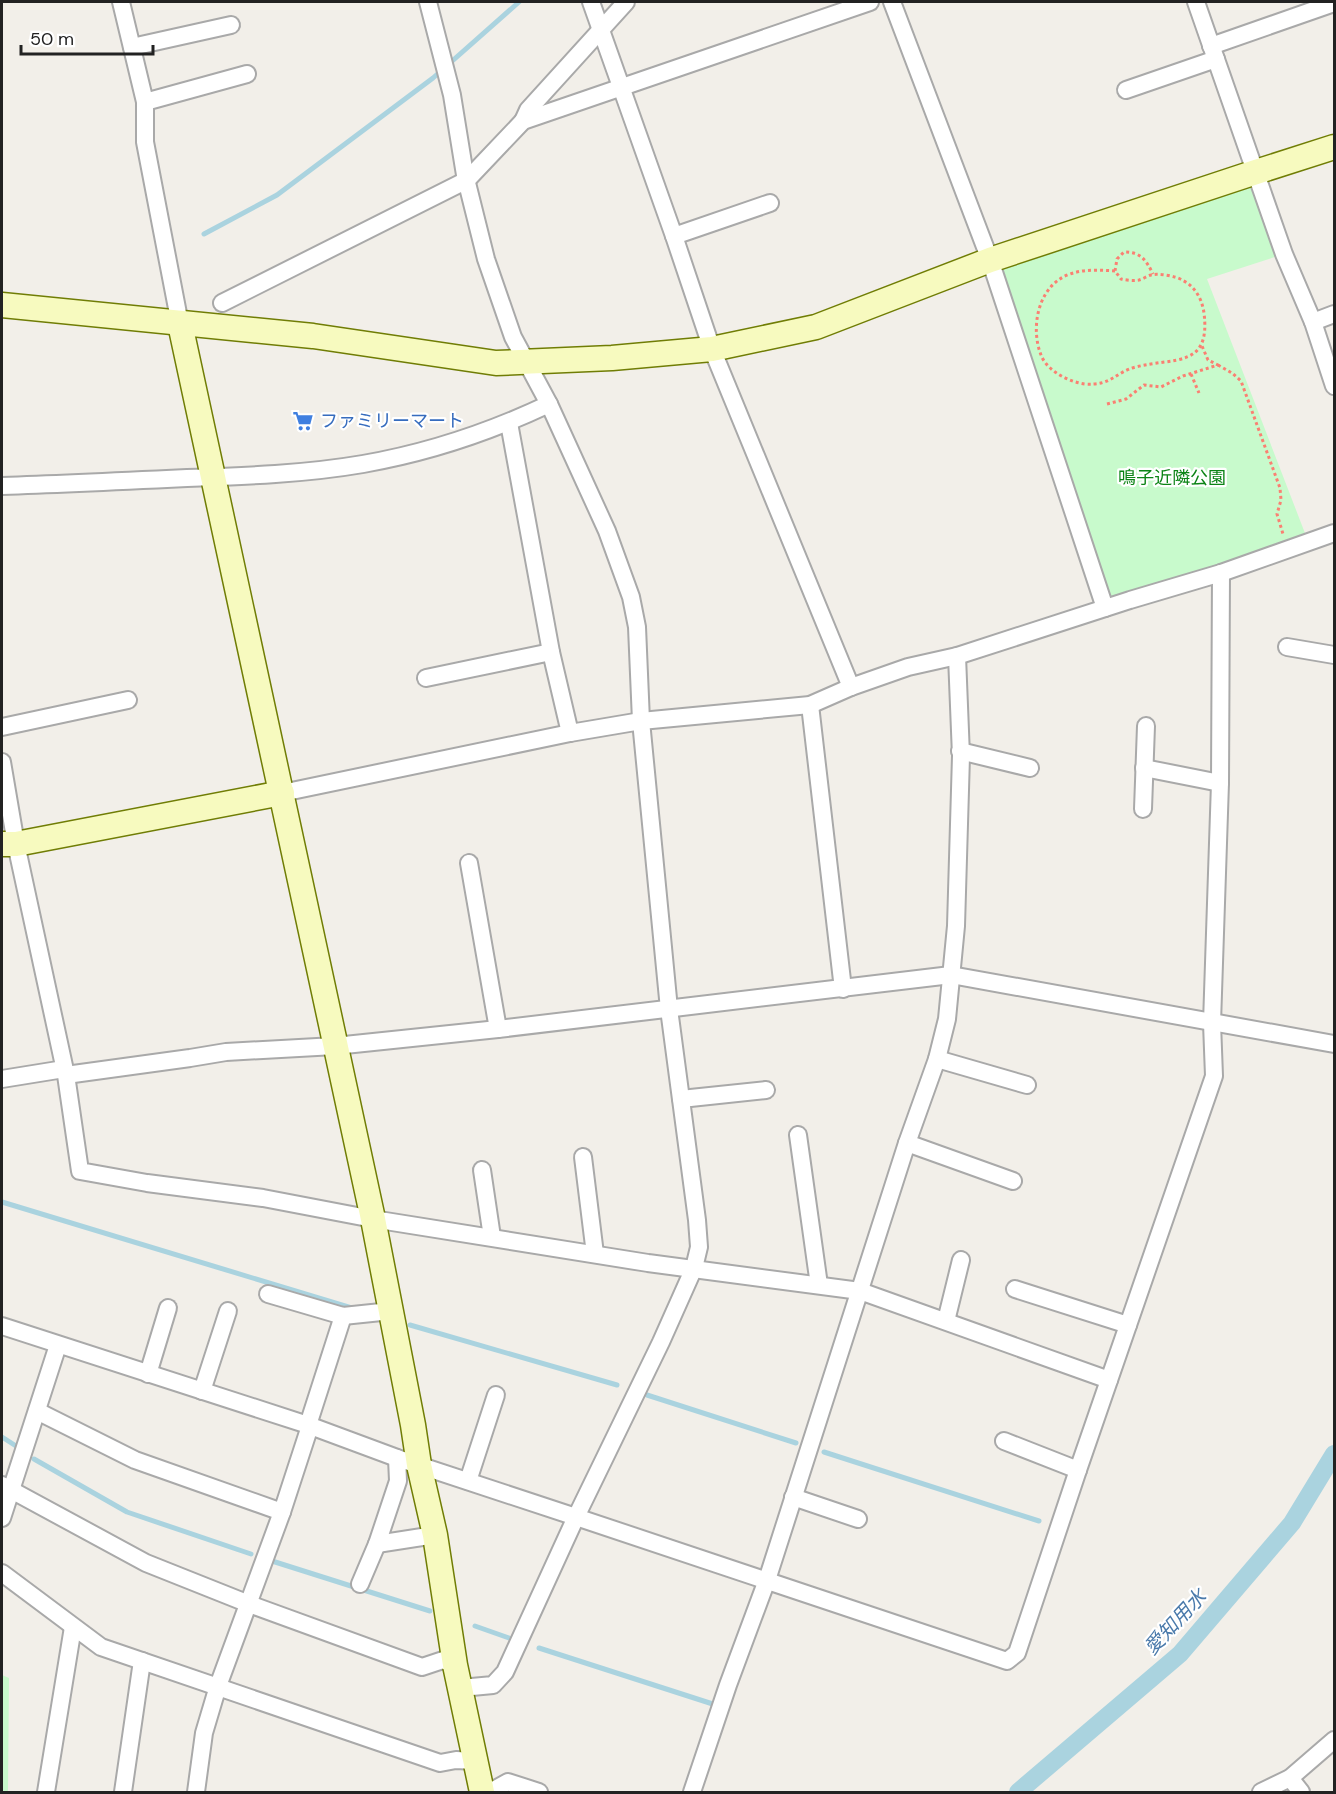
<svg xmlns="http://www.w3.org/2000/svg" width="1336" height="1794" font-family="'DM Sans','Noto Sans JP',sans-serif">
<style>
.park{fill:#c8facc}
.lines{fill:none;stroke-linecap:round;stroke-linejoin:round}
.stream{stroke:#aad3df;stroke-width:5}
.canal{stroke:#aad3df;stroke-width:18}
.street-casing{stroke:#a9a9a9;stroke-width:20}
.secondary-casing{stroke:#707d05;stroke-width:27}
.path{stroke:#fa8072;stroke-width:3;stroke-dasharray:3 3;stroke-linecap:butt}
.street{stroke:#fff;stroke-width:16}
.secondary{stroke:#f7fabf;stroke-width:24}
.labels{text-anchor:middle;stroke-width:4.5;stroke-linejoin:round;paint-order:stroke}
.shop-label{font-size:18px;fill:#366cbe;stroke:#fff;text-anchor:start}
.park-label{font-size:18px;fill:#0c8416;stroke:#fff}
.water-label{font-size:20px;font-style:italic;fill:#4a7aab;stroke:#fff}
</style>
<rect width="100%" height="100%" fill="#f2efe9"/>
<g class="park">
<path d="M1256,172l28,82 -77,25 101,262 -203,67 -115,-348z"/>
<path d="M2,1675l7,3 -1,114h-6z"/>
</g>
<g class="lines">
<g class="stream">
<path d="M204,234l73,-39 156,-117 86,-76"/>
<path d="M2,1202l353,107"/>
<path d="M410,1325l207,60"/>
<path d="M647,1395l149,48"/>
<path d="M2,1437l14,9"/>
<path d="M824,1452l215,69"/>
<path d="M34,1459l93,53 124,42"/>
<path d="M272,1561l158,50"/>
<path d="M475,1626l34,12"/>
<path d="M539,1648l180,58"/>
</g>
<path class="canal" d="M1018,1792l162,-138 112,-131 42,-69"/>
<g class="street-casing">
<g id="street">
<path d="M121,2l24,100v40l35,182"/>
<path d="M428,2l24,93 13,80 21,84 27,78 36,67 58,127 24,66 6,30 4,94 28,288 28,211 2,27 -5,21 -33,74 -85,175 431,144 10,-8 61,-183 136,-394 -2,-53 8,-240 1,-210"/>
<path d="M591,2l83,234 38,113 139,338"/>
<path d="M892,2l98,258 115,348"/>
<path d="M1196,2l88,252 29,68 21,64"/>
<path d="M1211,46l123,-43"/>
<path d="M132,47l99,-22"/>
<path d="M1126,90l90,-31"/>
<path d="M145,102l102,-28"/>
<path d="M523,121l5,-11 98,-108"/>
<path d="M674,236l96,-33"/>
<path d="M222,303l245,-123 56,-59 347,-119"/>
<path d="M1313,322l21,-8"/>
<path d="M509,423l42,229 19,81"/>
<path d="M2,486c61,-2 123,-5 185,-8 59,-2 118,-4 176,-14 63,-11 129,-33 186,-60"/>
<path d="M1287,647l47,8"/>
<path d="M426,678l125,-26"/>
<path d="M810,705l33,284"/>
<path d="M2,727l126,-27"/>
<path d="M960,751l70,17"/>
<path d="M2,762l14,82 50,231 14,96 67,12 116,15 110,21 275,44 212,28 249,89"/>
<path d="M1144,768l76,15"/>
<path d="M282,793l288,-60 71,-12 169,-16 41,-18 57,-20 49,-11 173,-56 91,-27 113,-40"/>
<path d="M1143,809l3,-83"/>
<path d="M469,863l29,166"/>
<path d="M937,1059l90,26"/>
<path d="M66,1075l124,-17 36,-6 109,-6 163,-17 453,-54 383,69"/>
<path d="M2,1079l62,-10"/>
<path d="M681,1099l85,-9"/>
<path d="M798,1135l21,150"/>
<path d="M907,1143l106,38"/>
<path d="M583,1157l12,97"/>
<path d="M482,1170l10,67"/>
<path d="M1015,1289l113,36"/>
<path d="M268,1294l75,22 48,-5"/>
<path d="M946,1321l15,-61"/>
<path d="M2,1326l306,99 89,33 179,59 -71,155 -12,13 -32,3"/>
<path d="M148,1374l20,-66"/>
<path d="M202,1391l26,-80"/>
<path d="M37,1411l98,49 147,52"/>
<path d="M308,1425l35,-109"/>
<path d="M1004,1441l74,29"/>
<path d="M468,1481l28,-86"/>
<path d="M2,1485l144,78 103,41 173,63 21,-7 12,5"/>
<path d="M793,1497l65,22"/>
<path d="M2,1518l56,-173"/>
<path d="M377,1544l58,-9"/>
<path d="M2,1573l99,74 339,116 16,-3 19,1"/>
<path d="M360,1584l17,-40 21,-63 -1,-23"/>
<path d="M1290,1778l11,14"/>
<path d="M46,1792l27,-165"/>
<path d="M123,1792l19,-131"/>
<path d="M196,1792l8,-59 14,-47 64,-174 28,-86"/>
<path d="M490,1792l18,-10 31,10"/>
<path d="M692,1792l36,-107 39,-105 140,-437 30,-84 10,-40 9,-93 5,-170 -4,-100"/>
<path d="M1261,1792l29,-14 44,-38"/>
</g>
</g>
<g class="secondary-casing">
<g id="secondary">
<path d="M2,305l311,31 183,27 116,-5 100,-9 104,-22 174,-67 266,-88 78,-25"/>
<path d="M180,324l193,895 40,206 6,40 16,70 20,130 27,127"/>
<path d="M2,844h14l266,-51"/>
</g>
</g>
<g class="path">
<path d="M1115,271c-15,-1 -31,-2 -45,3 -32,11 -40,53 -29,81 6,16 28,27 44,29 27,2 30,-12 51,-17 37,-10 75,2 68,-54 -2,-14 -9,-27 -22,-33 -6,-4 -24,-7 -31,-5 -4,1 -8,4 -12,5 -6,1 -13,0 -18,-1l-6,-8 2,-12 7,-7c17,0 22,8 29,22"/>
<path d="M1218,365l14,8 9,8 39,107 1,12 -4,14 6,20"/>
<path d="M1191,374l8,19"/>
<path d="M1107,404l19,-5 18,-14 17,2 22,-11 35,-11 -10,-5 -6,-14"/>
</g>
<use href="#street" class="street"/>
<use href="#secondary" class="secondary"/>
</g>
<defs>
<g id="supermarket-bare" transform="scale(1.62)"><path d="M-6-5.5h2.5l.6 2H6L4.5 2H-2.5L-4.4-4H-6ZM-1.5 3.2a1.3 1.3 0 1 0 .1 0ZM3 3.2a1.3 1.3 0 1 0 .1 0Z" fill="#3f7fe0" stroke="#fff" stroke-width="2.5" paint-order="stroke"/></g>
</defs>
<g fill-rule="evenodd">
<use href="#supermarket-bare" x="303" y="421"/>
</g>
<g class="labels">
<g class="shop-label">
<text x="320" y="427">ファミリーマート</text>
</g>
<g class="park-label">
<text x="1172" y="484">鳴子近隣公園</text>
</g>
<g class="water-label">
<text transform="translate(1175 1622) rotate(-47)" y="7">愛知用水</text>
</g>
</g>
<rect width="1336" height="1794" fill="none" stroke="#222222" stroke-width="6"/>
<path d="M21 45v9h132v-9" fill="none" stroke="#222222" stroke-width="3"/>
<text x="30" y="45" font-size="18" fill="#222222" stroke="#ffffff" stroke-width="4.5" paint-order="stroke">50 m</text>
</svg>
